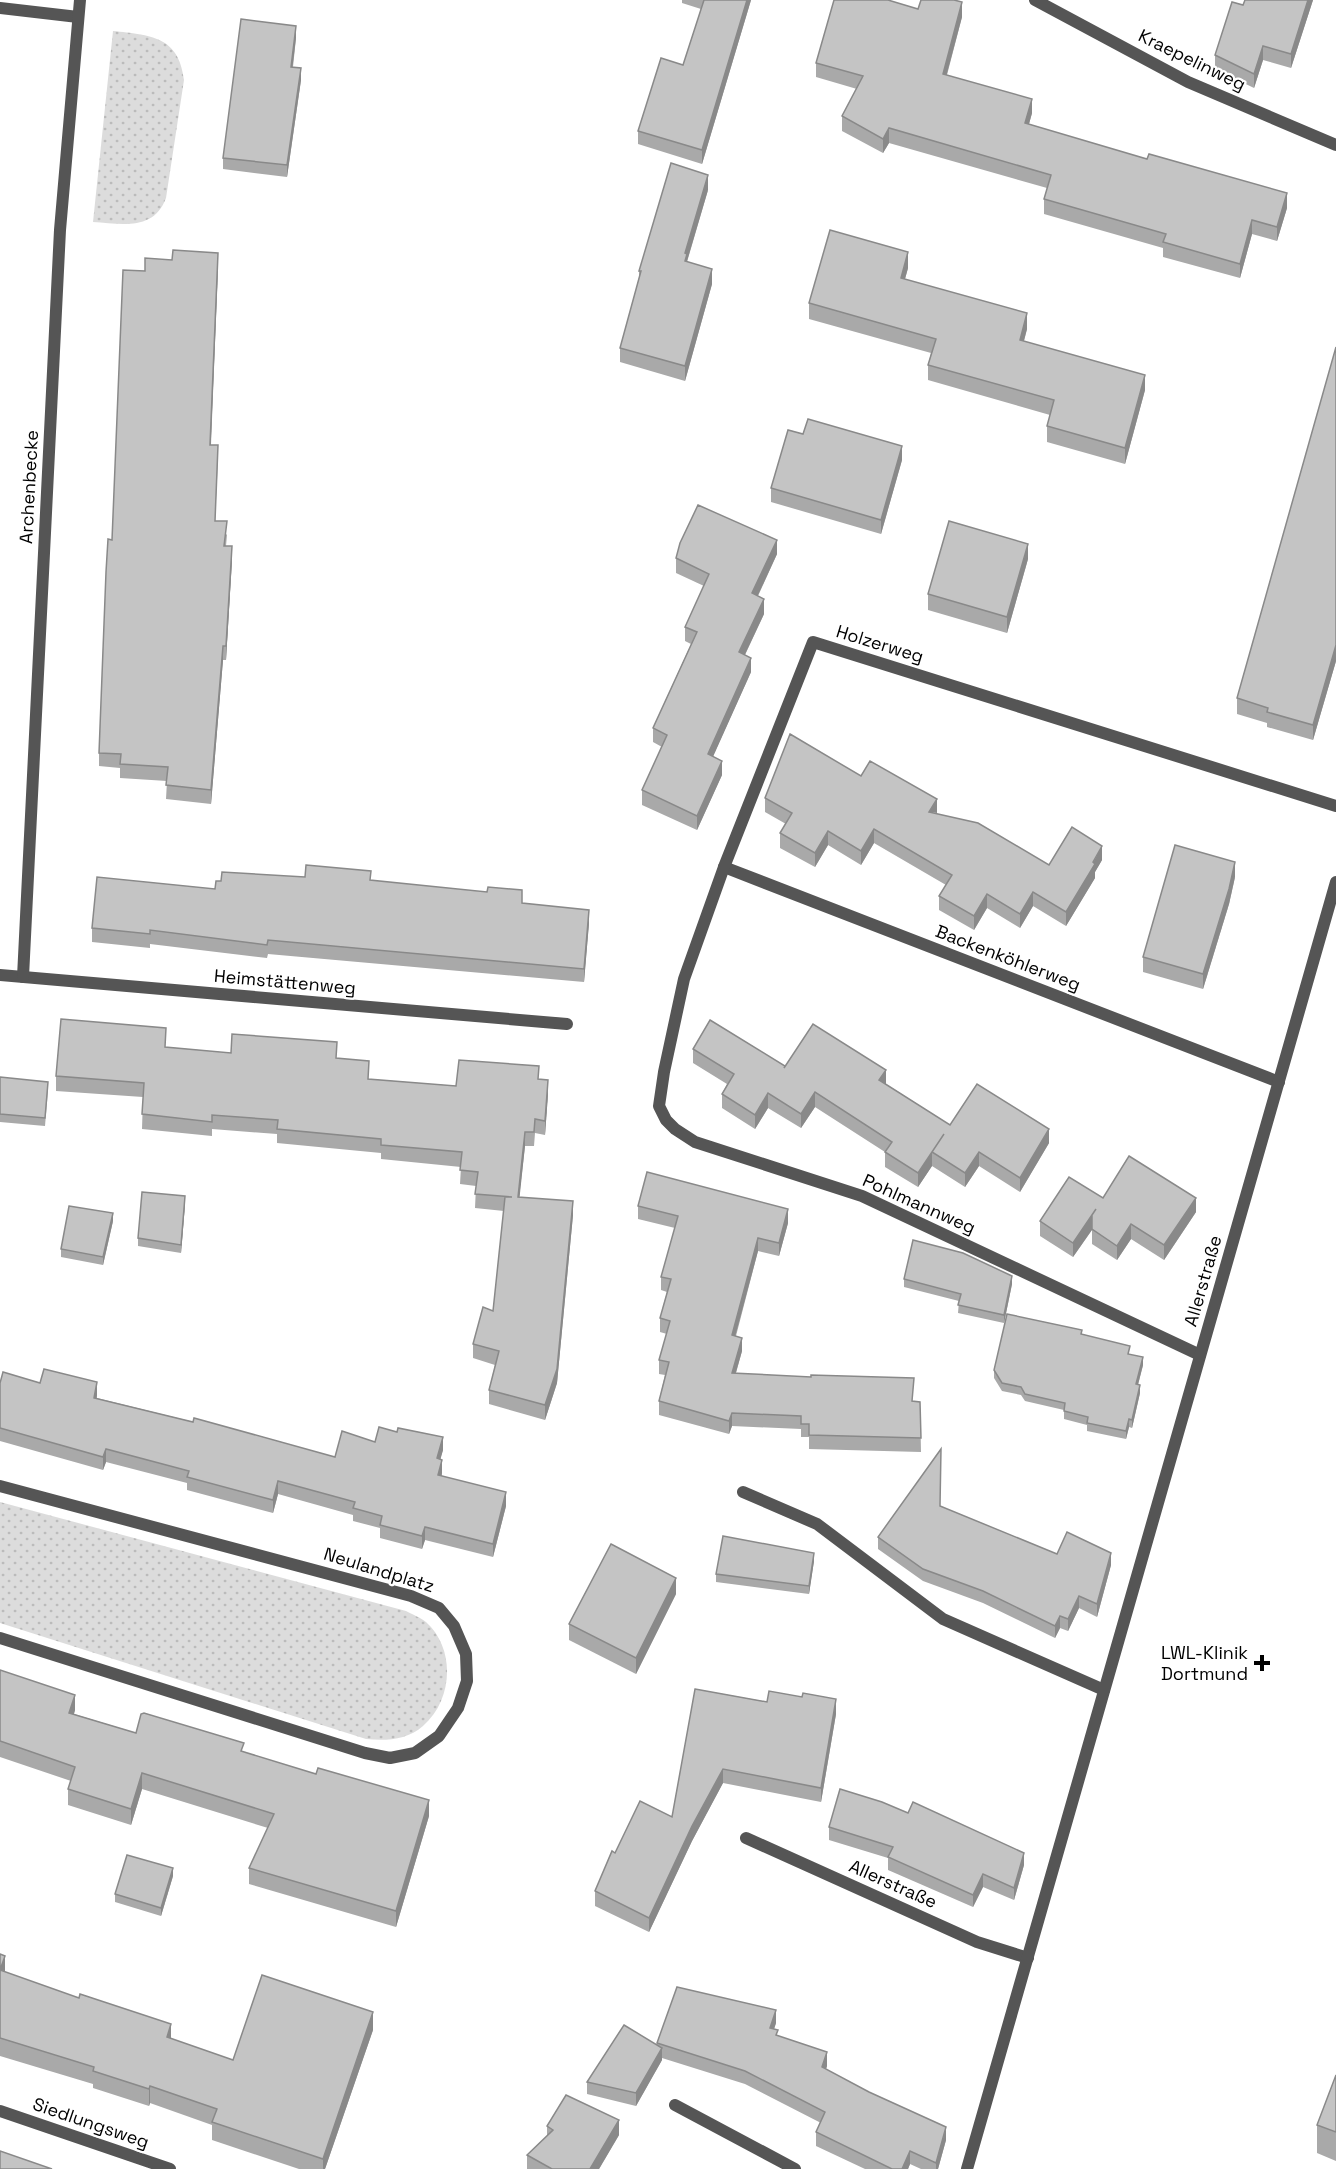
<svg xmlns="http://www.w3.org/2000/svg" width="1336" height="2169" font-family="'Space Grotesk',sans-serif">
<style>
.grass{fill:url(#grass-dots)}
.lines{fill:none;stroke-linecap:round;stroke-linejoin:round}
.minor{stroke:#555;stroke-width:12}
.wall{fill:#a9a9a9}
.shaded-wall{fill:#898989}
.building{fill:#c4c4c4;stroke:#898989;stroke-width:1.5}
.poi-dot{fill:#000;stroke:#fff;stroke-width:2}
.labels{text-anchor:middle;stroke-width:4.5;stroke-linejoin:round;paint-order:stroke}
.street-label{font-size:18px;fill:#000;stroke:#fff}
.poi-label{font-size:18px;fill:#000;stroke:#fff;text-anchor:end}
</style>
<defs>
<pattern id="grass-dots" width="8" height="8" patternUnits="userSpaceOnUse" patternTransform="scale(1.5)"><rect width="8" height="8" fill="#dcdcdc"/><path d="M2 2h.1M6 6h.1" fill="none" stroke="#bbb" stroke-width="1.8" stroke-linecap="round"/></pattern>
</defs>
<rect width="100%" height="100%" fill="#fff"/>
<g class="grass">
<path d="M113,31c37,4 66,5 71,49l-18,118c-12,33 -44,26 -73,24z"/>
<path d="M0,1502l406,109c6,3 15,7 20,11 30,27 27,78 -3,104 -16,14 -37,15 -57,13l-366,-116z"/>
</g>
<g class="lines">
<g class="minor">
<path d="M1035,0l153,82 148,63"/>
<path d="M0,8l78,9"/>
<path d="M724,867l555,215"/>
<path d="M0,975l567,49"/>
<path d="M23,977l37,-747 20,-230"/>
<path d="M1200,1355l-338,-159 -167,-54 -20,-13 -9,-9 -7,-14 5,-34 20,-93 40,-112 89,-225 523,164"/>
<path d="M0,1486l411,110 28,12 15,18 12,28 1,27 -9,27 -19,28 -24,17 -25,5 -25,-5 -365,-115"/>
<path d="M743,1492l74,32 126,95 161,71"/>
<path d="M746,1838l231,104 51,16"/>
<path d="M675,2105l120,64"/>
<path d="M0,2111l170,58"/>
<path d="M967,2169l369,-1287"/>
</g>
</g>
<g class="wall">
<path d="M682,0h69l-49,164 -64,-20v-13l45,-66 18,-56 -19,-6z"/>
<path d="M1245,0h68l-22,68 -28,-8 -9,28 -39,-19v-14l28,-50z"/>
<path d="M918,9l44,8 -15,58 85,38 -3,11 258,84 -10,33 -25,-7 -12,44 -77,-21v-9l-119,-34v-15l3,-11 -158,-45 -6,10 -41,-22v-15l15,-27 -41,-12v-14z"/>
<path d="M296,38l-3,29 8,13 -14,97 -64,-8v-11z"/>
<path d="M708,190l-21,72 25,22 -27,97 -65,-19v-14l19,-70v-7z"/>
<path d="M218,267l-7,178 7,14 -3,62 12,14 -1,11 6,14 -6,100h-3l-12,144 -45,-5 1,-18 -47,-3v-10l-21,-2v-13l13,-213 33,-269z"/>
<path d="M908,268l-3,11 122,50 -3,12 121,49 -20,74 -78,-22v-16l3,-11 -122,-35v-15l3,-12 -122,-34v-16z"/>
<path d="M1336,347v314l-23,79 -46,-13v-4l-30,-9v-16z"/>
<path d="M803,434l99,26 -21,74 -110,-32v-14z"/>
<path d="M777,554l-19,42 6,18 -19,41 6,17 -38,84 9,19 -25,55 -55,-25v-15l20,-43 -9,-5v-14l38,-84 -6,-3v-14l19,-41 -28,-13v-15z"/>
<path d="M1028,559l-21,74 -79,-23v-16z"/>
<path d="M861,776l75,38 113,51 53,-5 -7,12v6l-29,48 -33,-20 -13,22 -33,-20 -13,22 -35,-20v-14l7,-11 -72,-42 -13,22 -33,-20 -13,22 -35,-19v-15l6,-9 -21,-12v-14z"/>
<path d="M1235,877l-6,27 -26,85 -60,-17v-15z"/>
<path d="M371,880l151,24 67,19 -5,59 -316,-28 -1,4 -117,-14v4l-58,-6v-14l123,-39z"/>
<path d="M166,1047l65,6 106,6 32,20 87,7 83,-7 9,15 -3,41 -10,-2 -1,13h-9l-6,52 54,17 -16,168 -12,37 -56,-16v-14l6,-25 -22,-7v-14l20,-33 11,-100 -29,-3 1,-22 -16,-2 1,-17 -80,-8v-6l-104,-10v-9l-65,-5v7l-70,-7 1,-32 -87,-6v-15z"/>
<path d="M693,1049l193,35 64,41 99,18 -29,49 -41,-26 -14,21 -33,-21 -14,21 -33,-20v-15l-70,-45 -14,21 -33,-20 -13,21 -33,-21v-14l5,-10 -34,-21z"/>
<path d="M0,1077l48,13 -3,36 -45,-4z"/>
<path d="M1103,1198l93,14 -32,48 -33,-21 -14,21 -25,-16v-14l-19,27 -33,-21v-15z"/>
<path d="M185,1204l-4,49 -43,-7v-8z"/>
<path d="M638,1206l150,17 -9,33 -21,-5 -22,85 6,15 -6,22 184,29 1,50 -112,-3v-12h-8v-8l-69,-3 -3,8 -70,-19v-14l6,-26 -6,-1v-14l8,-26 -7,-2v-14l7,-26 -6,-2v-13l14,-49 -37,-9z"/>
<path d="M113,1221l-10,44 -42,-8v-8z"/>
<path d="M904,1279l108,5 -8,39 -46,-10 1,-12 -55,-14z"/>
<path d="M1082,1334l47,20 14,11 -5,20 2,8 -8,35 -3,-1 -3,12 -39,-8v-6l-23,-6v-9l-39,-9 -4,-6 -19,-4 -8,-13v-8z"/>
<path d="M0,1383h40l57,12v3l238,59 40,-15 68,8 -3,9 2,14v3l64,30 -13,51 -68,-17 -3,9 -42,-11v-10l-27,-7v-6l-75,-21 -5,19 -86,-23v-7l-81,-21 -3,8 -103,-29z"/>
<path d="M940,1506l117,48 54,11 -14,52 -18,-9 -11,23 -8,-3 -5,10 -72,-35 -60,-22 -45,-32v-12z"/>
<path d="M814,1561l-5,33 -93,-12v-8z"/>
<path d="M676,1594l-40,80 -67,-34v-16z"/>
<path d="M0,1670l75,40 -1,4 62,19 108,19 185,64 -33,111 -147,-43v-16l19,-40 -126,-39 -11,36 -63,-20v-16l3,-8 -71,-24z"/>
<path d="M695,1689l141,25 -15,88 -98,-19 -31,58 -43,91 -54,-26v-15l20,-38 57,-36z"/>
<path d="M829,1827l195,38 -10,35 -31,-13 -10,20 -85,-37v-12l-59,-18z"/>
<path d="M173,1876l-12,40 -46,-14v-8z"/>
<path d="M0,1954l5,18 166,67 62,21 140,-30 -48,139h-26l-87,-29v-15l-62,-22 -1,3 -56,-18v-4l-93,-28z"/>
<path d="M776,2023l-2,6 4,7 49,30 -1,3 120,71 -8,29h-17l-11,-5 -2,5h-43l-49,-23v-14l5,-9 -76,-39 -83,-26v2l-26,46 -49,-12v-12l70,-37v-2z"/>
<path d="M1336,2075v86l-19,-8v-28z"/>
<path d="M547,2126l72,9 -20,34h-72v-14l20,-19z"/>
</g>
<g class="shaded-wall">
<path d="M747,0h4l-49,164v-14z"/>
<path d="M1308,0h5l-22,68v-14z"/>
<path d="M962,2v15l-19,71v-14z"/>
<path d="M296,26v12l-5,41v-12z"/>
<path d="M1263,46v14l-9,28v-14z"/>
<path d="M301,68v12l-14,97v-12z"/>
<path d="M1032,99v14l-7,25v-15z"/>
<path d="M889,128v15l-6,10v-14z"/>
<path d="M708,175v15l-21,71v8l-2,7v-23z"/>
<path d="M1287,193v15l-10,33v-14z"/>
<path d="M1252,220v14l-12,44v-14z"/>
<path d="M908,252v16l-7,25v-15z"/>
<path d="M218,253v14l-8,192v-14z"/>
<path d="M712,269v15l-27,97v-15z"/>
<path d="M1027,313v16l-7,26v-15z"/>
<path d="M1145,375v15l-20,74v-16z"/>
<path d="M902,446v14l-21,74v-14z"/>
<path d="M777,540v14l-25,54v-15z"/>
<path d="M1028,544v15l-21,74v-16z"/>
<path d="M232,546v14l-6,100v-14z"/>
<path d="M764,599v15l-25,53v-15z"/>
<path d="M1336,645v16l-23,79v-15z"/>
<path d="M223,646v14l-12,144v-14z"/>
<path d="M751,658v14l-43,96v-14z"/>
<path d="M722,761v14l-25,55v-14z"/>
<path d="M937,799v14l-8,-1z"/>
<path d="M874,829v14l-13,22v-14z"/>
<path d="M828,831v14l-13,22v-14z"/>
<path d="M1102,846v14l-7,12v6l-29,48v-14z"/>
<path d="M1235,862v15l-6,27 -26,85v-15z"/>
<path d="M1033,892v14l-13,22v-14z"/>
<path d="M987,894v14l-13,22v-14z"/>
<path d="M589,910v13l-5,59v-13z"/>
<path d="M886,1070v15l-7,-5z"/>
<path d="M548,1080v14l-3,41v-14z"/>
<path d="M815,1092v15l-14,21v-14z"/>
<path d="M768,1093v15l-13,21v-14z"/>
<path d="M1049,1129v14l-29,49v-14z"/>
<path d="M525,1132v14l-7,66v-15z"/>
<path d="M944,1134l-12,18v14l-14,21v-14z"/>
<path d="M979,1152v14l-14,21v-14z"/>
<path d="M185,1196v8l-4,49v-8z"/>
<path d="M1196,1198v14l-32,48v-15z"/>
<path d="M573,1201v14l-16,168 -12,37v-15z"/>
<path d="M788,1209v14l-9,33v-13z"/>
<path d="M1096,1209v15l-23,33v-14z"/>
<path d="M113,1213v8l-10,44v-8z"/>
<path d="M1131,1224v15l-14,21v-14z"/>
<path d="M758,1238v13l-26,97v-13z"/>
<path d="M1012,1276v8l-8,39v-8z"/>
<path d="M742,1338v13l-10,35v-13z"/>
<path d="M1143,1357v8l-7,27v-8z"/>
<path d="M97,1382v13l-3,16v-13z"/>
<path d="M1140,1385v8l-8,35v-8z"/>
<path d="M732,1413v13l-3,8v-13z"/>
<path d="M1129,1419v8l-3,12v-8z"/>
<path d="M443,1437v13l-6,22v-14z"/>
<path d="M106,1449v13l-3,8v-13z"/>
<path d="M442,1460v13l-4,15v-13z"/>
<path d="M278,1481v13l-5,19v-13z"/>
<path d="M506,1492v14l-13,51v-13z"/>
<path d="M425,1527v13l-3,9v-13z"/>
<path d="M814,1553v8l-5,33v-8z"/>
<path d="M1111,1553v12l-14,52v-13z"/>
<path d="M676,1578v16l-40,80v-16z"/>
<path d="M1079,1596v12l-11,23v-12z"/>
<path d="M1060,1616v12l-5,10v-12z"/>
<path d="M75,1695v15l-6,19v-16z"/>
<path d="M836,1699v15l-15,88v-14z"/>
<path d="M723,1769v14l-31,58 -43,91v-14l43,-92z"/>
<path d="M142,1773v16l-11,36v-16z"/>
<path d="M429,1800v16l-33,111v-16z"/>
<path d="M1024,1853v12l-10,35v-12z"/>
<path d="M173,1868v8l-12,40v-8z"/>
<path d="M983,1874v13l-10,20v-12z"/>
<path d="M5,1956v18l-5,-4z"/>
<path d="M776,2010v13l-6,18v-13z"/>
<path d="M373,2012v18l-48,139h-2v-10z"/>
<path d="M171,2024v17l-4,-4z"/>
<path d="M662,2048v12l-26,46v-13z"/>
<path d="M827,2052v14l-5,14v-13z"/>
<path d="M150,2086v17l-1,3v-17z"/>
<path d="M619,2120v15l-20,34h-9z"/>
<path d="M946,2127v13l-8,29h-2v-6z"/>
<path d="M910,2151v13l-2,5h-6z"/>
</g>
<g class="building">
<path d="M704,0h43l-45,150 -64,-19 23,-73 22,7z"/>
<path d="M834,0h54l30,9 3,-9h33l8,2 -19,72 89,25 -7,24 122,36 2,-5 138,39 -10,34 -25,-7 -12,44 -77,-22 3,-8 -122,-35 7,-24 -162,-47 -6,11 -41,-23 21,-40 -47,-13z"/>
<path d="M1245,0h63l-17,54 -28,-8 -9,28 -39,-19 17,-53 11,3z"/>
<path d="M241,19l55,7 -5,41 10,1 -14,97 -64,-7z"/>
<path d="M671,163l37,12 -23,78 2,1 -2,7 27,8 -27,97 -65,-18 21,-77h-2z"/>
<path d="M830,230l78,22 -7,26 126,35 -7,27 125,35 -20,73 -78,-22 7,-26 -126,-35 8,-26 -127,-36z"/>
<path d="M173,250l45,3 -8,192h8l-3,76h12l-3,25h8l-6,100h-3l-12,144 -45,-5 2,-18 -48,-3 1,-10 -22,-1 7,-181 2,-33 4,1 11,-270 22,1v-13l27,2z"/>
<path d="M1336,347v298l-23,80 -46,-13 1,-4 -31,-10z"/>
<path d="M808,419l94,27 -21,74 -110,-32 17,-58 15,4z"/>
<path d="M698,505l79,35 -25,53 12,6 -25,53 12,6 -43,96 14,7 -25,55 -55,-26 25,-55 -14,-7 44,-96 -12,-5 24,-53 -33,-16 4,-15z"/>
<path d="M949,521l79,23 -21,73 -79,-23z"/>
<path d="M790,734l71,42 9,-15 67,38 -8,13 49,11 71,42 23,-38 30,19 -9,16 2,2 -29,48 -33,-20 -13,22 -33,-20 -13,22 -35,-20 13,-21 -78,-46 -13,22 -33,-20 -13,22 -35,-20 12,-20 -27,-15z"/>
<path d="M1175,845l60,17 -6,27 -26,85 -60,-17z"/>
<path d="M306,865l65,6 -1,9 117,12 1,-5 34,3v13l67,7 -5,59 -316,-29 -1,5 -117,-15v4l-58,-6 5,-51 118,12 1,-8h5l1,-9 83,5z"/>
<path d="M61,1019l105,9 -1,19 66,6 1,-19 105,8 -1,16 33,3 -1,18 88,7 3,-26 80,6 -1,13 10,1 -3,41 -10,-2 -1,13h-9l-7,65 55,4 -16,168 -12,36 -56,-15 10,-39 -26,-7 10,-37 10,4 12,-114h7l-37,-3 3,-22 -18,-2 2,-18 -81,-7v-6l-104,-10 1,-9 -66,-5v7l-70,-8 2,-31 -88,-7z"/>
<path d="M710,1020l75,46 -1,2 29,-44 73,46 -7,10 71,45 27,-41 72,45 -29,49 -41,-26 -14,21 -33,-21 12,-18 -26,39 -33,-21 7,-10 -77,-50 -14,22 -33,-21 -13,22 -33,-21 12,-20 -41,-25z"/>
<path d="M0,1077l48,5 -3,36 -45,-4z"/>
<path d="M1129,1156l67,42 -32,47 -33,-21 -14,22 -25,-17v-14l4,-6 -23,34 -33,-22 29,-44 34,21z"/>
<path d="M647,1172l141,37 -9,34 -21,-5 -26,97 10,3 -10,35 79,4v-2l103,3 -2,23 8,1 1,36 -112,-3v-11h-8v-8l-69,-3 -3,8 -70,-20 10,-39 -10,-2 11,-39 -10,-3 11,-39 -10,-2 17,-61 -40,-10z"/>
<path d="M142,1192l43,4 -4,49 -43,-7z"/>
<path d="M69,1206l44,7 -10,44 -42,-8z"/>
<path d="M913,1240l50,13 49,23 -8,39 -46,-10 3,-11 -57,-15z"/>
<path d="M1007,1314l75,16 -1,4 49,12 -2,8 15,3 -7,27 4,1 -8,35 -3,-1 -3,12 -39,-8 1,-6 -24,-6 1,-8 -40,-9 -4,-7 -19,-4 -8,-13z"/>
<path d="M44,1369l53,13 -3,16 99,24 1,-4 141,39 7,-26 33,11 4,-15 18,5 1,-4 45,9 -6,21 5,2 -4,15 68,17 -13,52 -68,-17 -3,9 -42,-11 2,-9 -29,-8 2,-6 -77,-21 -5,19 -86,-23 2,-6 -83,-22 -3,8 -103,-29v-45l3,-11 37,11z"/>
<path d="M941,1449l-1,57 117,48 10,-22 44,21 -14,51 -18,-8 -11,23 -8,-3 -5,10 -72,-35 -60,-22 -45,-32z"/>
<path d="M723,1536l91,17 -5,33 -93,-12z"/>
<path d="M611,1544l65,34 -40,80 -67,-34z"/>
<path d="M0,1670l75,25 -6,18 67,20 5,-19 3,-1 100,30 -3,8 75,23 2,-6 111,32 -33,111 -147,-43 25,-54 -132,-41 -11,36 -63,-20 7,-22 -75,-26z"/>
<path d="M695,1689l72,13 2,-11 33,6 1,-4 33,6 -15,89 -98,-19 -31,57 -43,92 -54,-27 17,-40 3,2 25,-52 32,16z"/>
<path d="M840,1789l42,13 26,11 5,-11 111,51 -10,35 -31,-14 -10,21 -85,-38 5,-10 -64,-20z"/>
<path d="M127,1855l46,13 -12,40 -46,-14z"/>
<path d="M0,1954l5,2 -5,14 79,28 1,-4 91,30 -4,13 66,23 29,-85 111,37 -50,147 -111,-37 5,-13 -67,-23 -1,3 -56,-18 1,-4 -94,-29z"/>
<path d="M677,1987l99,23 -6,18 8,2 -2,5 51,17 -5,15 47,25 77,35 -10,36 -26,-12 -8,18h-10l-76,-37 9,-20 -80,-41 -88,-28z"/>
<path d="M624,2025l38,23 -26,45 -49,-11z"/>
<path d="M1336,2075v57l-19,-7z"/>
<path d="M566,2095l53,25 -29,49h-38l-25,-14 26,-25 -6,-4z"/>
<path d="M0,2151l52,18h-52z"/>
</g>
<path class="poi-dot" d="M1259 1654h6v6h6v6h-6v6h-6v-6h-6v-6h6z"/>
<g class="labels">
<g class="street-label">
<text transform="translate(1192 60) rotate(26)" y="6">Kraepelinweg</text>
<text transform="translate(29 487) rotate(-87)" y="6">Archenbecke</text>
<text transform="translate(880 644) rotate(17)" y="6">Holzerweg</text>
<text transform="translate(1008 958) rotate(21)" y="6">Backenköhlerweg</text>
<text transform="translate(285 982) rotate(5)" y="6">Heimstättenweg</text>
<text transform="translate(919 1204) rotate(24)" y="6">Pohlmannweg</text>
<text transform="translate(1203 1281) rotate(-74)" y="6">Allerstraße</text>
<text transform="translate(379 1570) rotate(17)" y="6">Neulandplatz</text>
<text transform="translate(893 1884) rotate(24)" y="6">Allerstraße</text>
<text transform="translate(91 2123) rotate(19)" y="6">Siedlungsweg</text>
</g>
<g class="poi-label">
<text x="1248" y="1659">LWL-Klinik<tspan x="1248" dy="21">Dortmund</tspan></text>
</g>
</g>
</svg>
